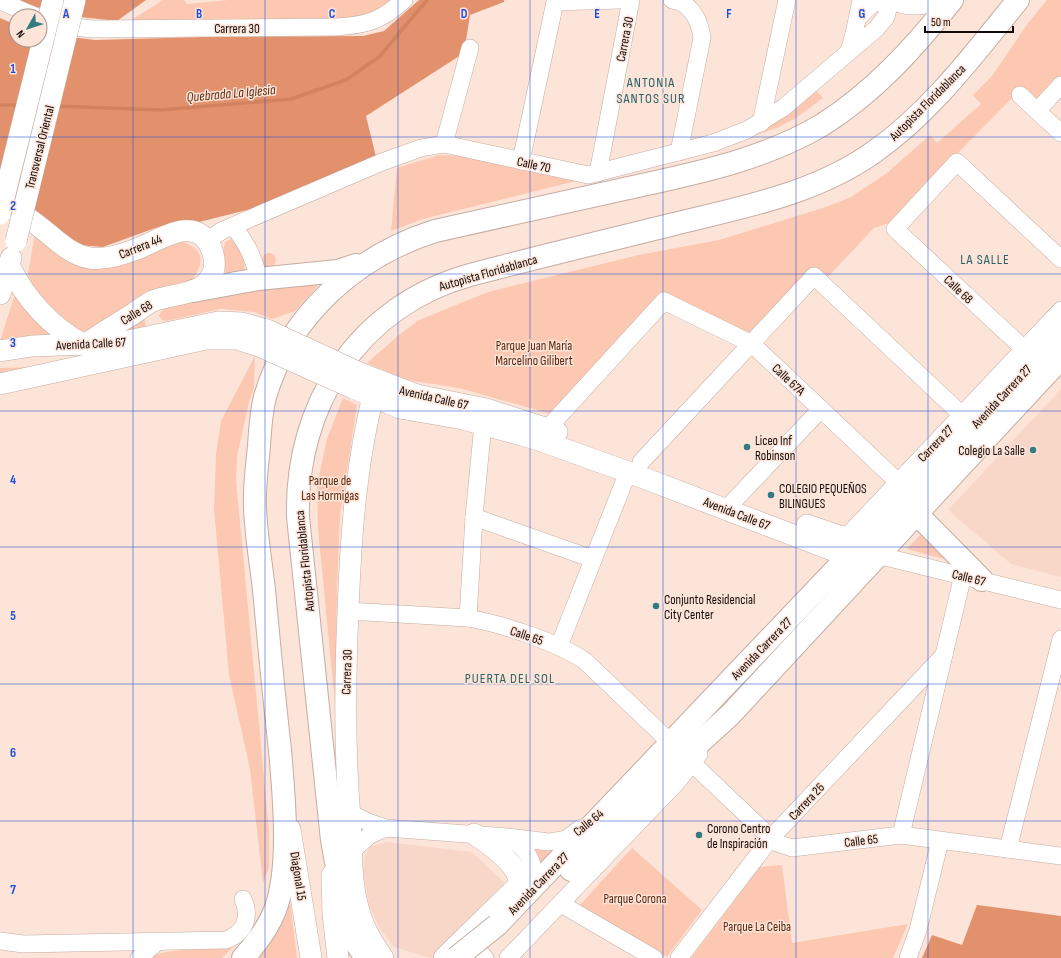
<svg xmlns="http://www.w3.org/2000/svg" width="1061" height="958" font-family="'Sofia Sans Condensed',sans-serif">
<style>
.built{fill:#f8d7c9}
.green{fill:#fcc8b1}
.forest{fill:#e2916c}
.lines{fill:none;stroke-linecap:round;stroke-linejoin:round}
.stream{stroke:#d2825e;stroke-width:3.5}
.minor-casing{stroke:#c4aca2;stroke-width:18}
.major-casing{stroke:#c4aca2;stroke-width:22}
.highway-casing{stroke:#c4aca2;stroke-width:24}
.minor{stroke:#fff;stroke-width:17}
.major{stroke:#fff;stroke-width:21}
.highway{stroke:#fff;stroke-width:22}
.major-bridge-casing{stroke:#c4aca2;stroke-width:22;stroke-linecap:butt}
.highway-bridge-casing{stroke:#c4aca2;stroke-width:24;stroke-linecap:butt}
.major-bridge{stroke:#fff;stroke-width:21}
.highway-bridge{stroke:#fff;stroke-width:22}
.grid{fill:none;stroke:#1d4ed8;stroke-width:1;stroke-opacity:0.55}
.poi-dot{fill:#327b80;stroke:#fde4d9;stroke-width:1.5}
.labels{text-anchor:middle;stroke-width:3;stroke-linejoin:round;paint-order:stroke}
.street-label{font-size:13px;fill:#120a07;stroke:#fde4d9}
.park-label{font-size:13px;fill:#59250a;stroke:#fde4d9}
.poi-label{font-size:13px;fill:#120a07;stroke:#fde4d9;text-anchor:start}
.neighbourhood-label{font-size:14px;letter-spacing:1px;fill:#286265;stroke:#fde4d9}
.water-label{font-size:14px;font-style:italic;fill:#5e2a0f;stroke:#fde4d9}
.grid-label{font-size:13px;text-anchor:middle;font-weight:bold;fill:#1d4ed8;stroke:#fde4d9;stroke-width:3;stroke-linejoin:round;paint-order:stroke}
</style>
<rect width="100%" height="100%" fill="#fde4d9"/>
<g class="built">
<path d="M1061,389v188l-50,-13 -63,-54z"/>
<path d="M387,842l85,10 35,33 -71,73h-6l-36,-11 -15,-20 -10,-22 -6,-34 2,-15 6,-10z"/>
</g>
<g class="green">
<path d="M163,0h21l3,4 41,-4h167l-5,5 -37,16 -225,1z"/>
<path d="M1047,0h14v77l-25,26 -15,-14 -132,134 -15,5 -49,52 -75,57 -86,-42 -113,119 -92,-26 -52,-8 -40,-17 32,-28 20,-15 69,-28 151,-37 80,-15 107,-33 25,-10 36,-24 43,-38 7,8 44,-39 -8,-9 19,-19 36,-53z"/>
<path d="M814,88l9,10 -27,20 -19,10 -31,10z"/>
<path d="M439,155l23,1 114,25 -153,38 -32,12 6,-63z"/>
<path d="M35,234l30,21 114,-15c22,8 28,18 14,39l-100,51c-7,1 -15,2 -21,-1 -17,-10 -33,-34 -45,-50z"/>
<path d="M231,239c10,10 14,20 14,34l-15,5c-9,-10 -8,-24 -5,-36z"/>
<circle cx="269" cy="260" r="7"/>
<path d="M323,280l-28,31 -23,8 -18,-7 -33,-3 -55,12 -4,-1 -3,-4c3,-9 13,-11 21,-14z"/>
<path d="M16,291l22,32 15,14 -53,4z"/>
<path d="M144,317l3,14 -30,5z"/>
<path d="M255,356l-1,32 -5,14 -12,54 -1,24 33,351v36l-6,16 -13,-114 -21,-94 -15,-166 2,-54 5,-34z"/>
<path d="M29,367l-29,9v-8z"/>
<path d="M343,398l14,7 -17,111 -3,71 -2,115 -17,-173 -1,-44 10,-46z"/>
<path d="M922,533l29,28 -44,-12z"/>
<path d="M528,844l26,5 -13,21 -1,-9z"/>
<path d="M632,848l70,62 -35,47 -88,-51z"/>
<path d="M782,865l10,78 116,-19 -15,34h-202l69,-91z"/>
<path d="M290,901l7,57h-38c15,-17 24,-34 31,-57z"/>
<path d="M232,948l-10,10h-72c15,-11 63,-8 82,-10z"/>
</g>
<g class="forest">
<path d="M15,0h131l-29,21 -55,-6z"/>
<path d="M419,0h85v2l-34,13 -6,38 -98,63 10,41 -117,50 -60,15 -41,5 -55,20 -24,-2 -79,-51v-176l16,7v15h24l15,-5 40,5 107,-3 161,-1 21,-5z"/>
<path d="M977,905l84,11v42h-139l10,-23 30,10z"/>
</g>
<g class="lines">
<g class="stream">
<path d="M0,105h21"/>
<path d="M55,106l106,4 130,-11 55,-19 33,-23 48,-57"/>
</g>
<g class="minor-casing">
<g id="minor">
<path d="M672,0c19,2 28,21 30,38l-23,114"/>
<path d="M892,0c16,10 34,6 51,0"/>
<path d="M0,1l35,15"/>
<path d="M40,17l35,10 18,2 243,-2c31,-2 45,-6 68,-27"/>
<path d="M858,18l14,-14 14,-4"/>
<path d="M849,51l5,-17 7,-34"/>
<path d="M1020,95l41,38"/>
<path d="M1037,111l24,-26"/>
<path d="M761,123l26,-123"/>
<path d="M444,144l26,-96"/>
<path d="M521,161l34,-159 64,-2"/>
<path d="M598,173l33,-173"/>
<path d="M233,226c13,16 22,32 25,53"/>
<path d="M208,241l13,-10 161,-69 39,-14 23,-4 144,31 125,-32 34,-13 36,-22 93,-79 10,-12 4,-17"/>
<path d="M1024,349l-129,-120 62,-67 104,97"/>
<path d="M548,428l116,-127 88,43 146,138"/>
<path d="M641,462l173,-186 148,139"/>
<path d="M726,509l95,-100"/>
<path d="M474,517l119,42"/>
<path d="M839,536l9,-2 4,-3 209,-221"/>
<path d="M877,555l184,45"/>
<path d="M348,611l120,7c34,6 89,24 117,43l86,82"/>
<path d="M468,618l6,-101 9,-93"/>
<path d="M559,646l69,-174"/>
<path d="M692,763l79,75 6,5 15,5 109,-13 160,21"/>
<path d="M349,813l19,9 18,6 121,9 42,5 17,-3 15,-11"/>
<path d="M901,835l62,-260"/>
<path d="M509,838c21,11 28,29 23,52"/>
<path d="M1008,849l53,-210"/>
<path d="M352,851l18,-16 16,-7"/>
<path d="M561,904l93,54"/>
<path d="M466,938l19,20"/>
<path d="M0,941l23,3 203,-4c19,-7 25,-23 17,-41"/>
<path d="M139,958l18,-16"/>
<path d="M508,958l169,-176 22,-28"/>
<path d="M679,958l92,-120 173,-183"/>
<path d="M908,958l10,-28 22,-89"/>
</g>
</g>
<g class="major-casing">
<g id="major">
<path d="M0,202c13,7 25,13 36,22 17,12 33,31 54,34 14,2 31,-3 44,-8 24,-8 61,-38 77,-2 4,9 5,21 0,29 -13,20 -39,16 -58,24 -7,3 -14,9 -20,13 -17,10 -33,21 -49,31 -34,-19 -58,-45 -75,-80"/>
<path d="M0,294l11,-36"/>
<path d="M0,351l32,-5 87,-3 99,-21 24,1 25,7"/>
<path d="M365,375l52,20 69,14 71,23"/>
<path d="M377,381c-21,76 -26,152 -29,230 -3,69 -4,137 2,206 2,29 0,62 8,90 4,19 14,35 25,51"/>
<path d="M0,384l206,-45h31l22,7"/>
<path d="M360,391l40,17 63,11 73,20 92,33 212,81 14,-3 10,3"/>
<path d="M807,525l43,15 4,10"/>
<path d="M290,829l21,129"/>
<path d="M332,875l1,39 5,44"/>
<path d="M444,958l75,-73c2,-20 -30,-41 -45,-51"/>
</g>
</g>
<g class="highway-casing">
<g id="highway">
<path d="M193,291l65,-12 80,-8 18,-6"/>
<path d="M916,513l66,67"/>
<path d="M345,857l2,-65"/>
<path d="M571,870l93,-95 66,-60 331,-357"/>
<path d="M497,925l564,-592"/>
<path d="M243,958c13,-14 25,-29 32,-48 16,-41 9,-115 5,-160 -6,-53 -11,-106 -16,-160 -3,-27 -8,-55 -9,-82 -1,-21 2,-41 4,-62 1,-16 2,-34 6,-49 24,-82 91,-141 170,-166 63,-14 126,-28 189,-42 68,-15 137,-28 198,-64 51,-32 93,-78 130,-125"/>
<path d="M366,958l-10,-15 -10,-26 -14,-77 -34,-323c-3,-113 61,-211 172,-242 68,-18 136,-34 204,-51 69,-17 141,-30 200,-72 57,-40 100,-98 144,-152"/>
</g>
</g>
<use href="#minor" class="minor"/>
<use href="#major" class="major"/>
<use href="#highway" class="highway"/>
<g class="major-bridge-casing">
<g id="major-bridge">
<path d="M0,214l53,-214"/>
<path d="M16,241l59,-241"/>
<path d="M267,330l95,44"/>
<path d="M259,346l96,43"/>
</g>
</g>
<g class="highway-bridge-casing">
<path id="highway-bridge" d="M456,958l41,-33"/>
</g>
<use href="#major-bridge" class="major-bridge"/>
<use href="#highway-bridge" class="highway-bridge"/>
</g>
<path class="grid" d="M133,0v958M265,0v958M398,0v958M530,0v958M663,0v958M796,0v958M928,0v958M0,137h1061M0,274h1061M0,411h1061M0,547h1061M0,684h1061M0,821h1061"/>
<g class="poi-dot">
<circle cx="747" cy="447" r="4"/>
<circle cx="1033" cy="450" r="4"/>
<circle cx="771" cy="495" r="4"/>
<circle cx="656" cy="606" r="4"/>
<circle cx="699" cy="835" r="4"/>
</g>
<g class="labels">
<g class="street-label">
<text x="237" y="33">Carrera 30</text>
<text transform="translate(624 39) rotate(-79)" y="5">Carrera 30</text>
<text transform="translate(927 102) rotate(-45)" y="5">Autopista Floridablanca</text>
<text transform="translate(39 147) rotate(-76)" y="5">Transversal Oriental</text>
<text transform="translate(534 164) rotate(12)" y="5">Calle 70</text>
<text transform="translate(140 246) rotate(-22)" y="5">Carrera 44</text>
<text transform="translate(488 272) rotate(-16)" y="5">Autopista Floridablanca</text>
<text transform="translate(959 289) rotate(43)" y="5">Calle 68</text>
<text transform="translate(136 312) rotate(-31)" y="5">Calle 68</text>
<text transform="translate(91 343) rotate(-3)" y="5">Avenida Calle 67</text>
<text transform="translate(789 379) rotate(43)" y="5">Calle 67A</text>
<text transform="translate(1001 396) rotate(-47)" y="5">Avenida Carrera 27</text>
<text transform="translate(434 397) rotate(13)" y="5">Avenida Calle 67</text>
<text transform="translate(935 443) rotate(-46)" y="5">Carrera 27</text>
<text transform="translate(737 513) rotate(21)" y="5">Avenida Calle 67</text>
<text transform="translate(304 561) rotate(-96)" y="5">Autopista Floridablanca</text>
<text transform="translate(969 577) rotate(14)" y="5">Calle 67</text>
<text transform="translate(527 635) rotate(19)" y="5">Calle 65</text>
<text transform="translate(761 648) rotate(-46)" y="5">Avenida Carrera 27</text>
<text transform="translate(346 672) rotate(-88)" y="5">Carrera 30</text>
<text transform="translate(806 801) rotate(-47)" y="5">Carrera 26</text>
<text transform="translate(588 822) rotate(-39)" y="5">Calle 64</text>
<text transform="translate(861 840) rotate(-7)" y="5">Calle 65</text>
<text transform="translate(299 876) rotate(81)" y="5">Diagonal 15</text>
<text transform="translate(538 883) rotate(-46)" y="5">Avenida Carrera 27</text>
</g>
<g class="park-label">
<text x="534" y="350">Parque Juan María<tspan x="534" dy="15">Marcelino Gilibert</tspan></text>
<text x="330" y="485">Parque de<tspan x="330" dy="15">Las Hormigas</tspan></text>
<text x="635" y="903">Parque Corona</text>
<text x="757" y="931">Parque La Ceiba</text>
</g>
<g class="poi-label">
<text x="755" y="445">Liceo Inf<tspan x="755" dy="15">Robinson</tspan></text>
<text x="1025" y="455" text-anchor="end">Colegio La Salle</text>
<text x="779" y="493">COLEGIO PEQUEÑOS<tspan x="779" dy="15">BILINGUES</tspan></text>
<text x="664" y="604">Conjunto Residencial<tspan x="664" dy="15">City Center</tspan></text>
<text x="707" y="833">Corono Centro<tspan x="707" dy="15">de Inspiración</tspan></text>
</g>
<g class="neighbourhood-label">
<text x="651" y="87">ANTONIA<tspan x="651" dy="16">SANTOS SUR</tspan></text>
<text x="985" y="264">LA SALLE</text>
<text x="510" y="683">PUERTA DEL SOL</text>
</g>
<g class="water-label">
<text transform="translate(231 93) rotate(-5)" y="5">Quebrada La Iglesia</text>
</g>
</g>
<g class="grid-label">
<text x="66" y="18">A</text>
<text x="199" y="18">B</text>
<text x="332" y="18">C</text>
<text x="464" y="18">D</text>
<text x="597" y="18">E</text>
<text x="729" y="18">F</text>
<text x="862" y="18">G</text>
<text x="13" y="73">1</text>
<text x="13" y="210">2</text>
<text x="13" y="347">3</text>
<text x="13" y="484">4</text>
<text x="13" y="620">5</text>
<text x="13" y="757">6</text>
<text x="13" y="894">7</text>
</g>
<g transform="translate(28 28) rotate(231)"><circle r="19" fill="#fde4d9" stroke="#9f8d85"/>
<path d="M0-3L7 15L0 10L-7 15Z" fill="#327b80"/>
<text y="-6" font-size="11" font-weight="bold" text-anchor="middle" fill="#120a07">N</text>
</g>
<path d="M925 26v6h88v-6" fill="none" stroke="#120a07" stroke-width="2"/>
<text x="931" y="26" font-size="12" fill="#120a07" stroke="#fde4d9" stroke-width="3" paint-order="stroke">50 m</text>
</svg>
